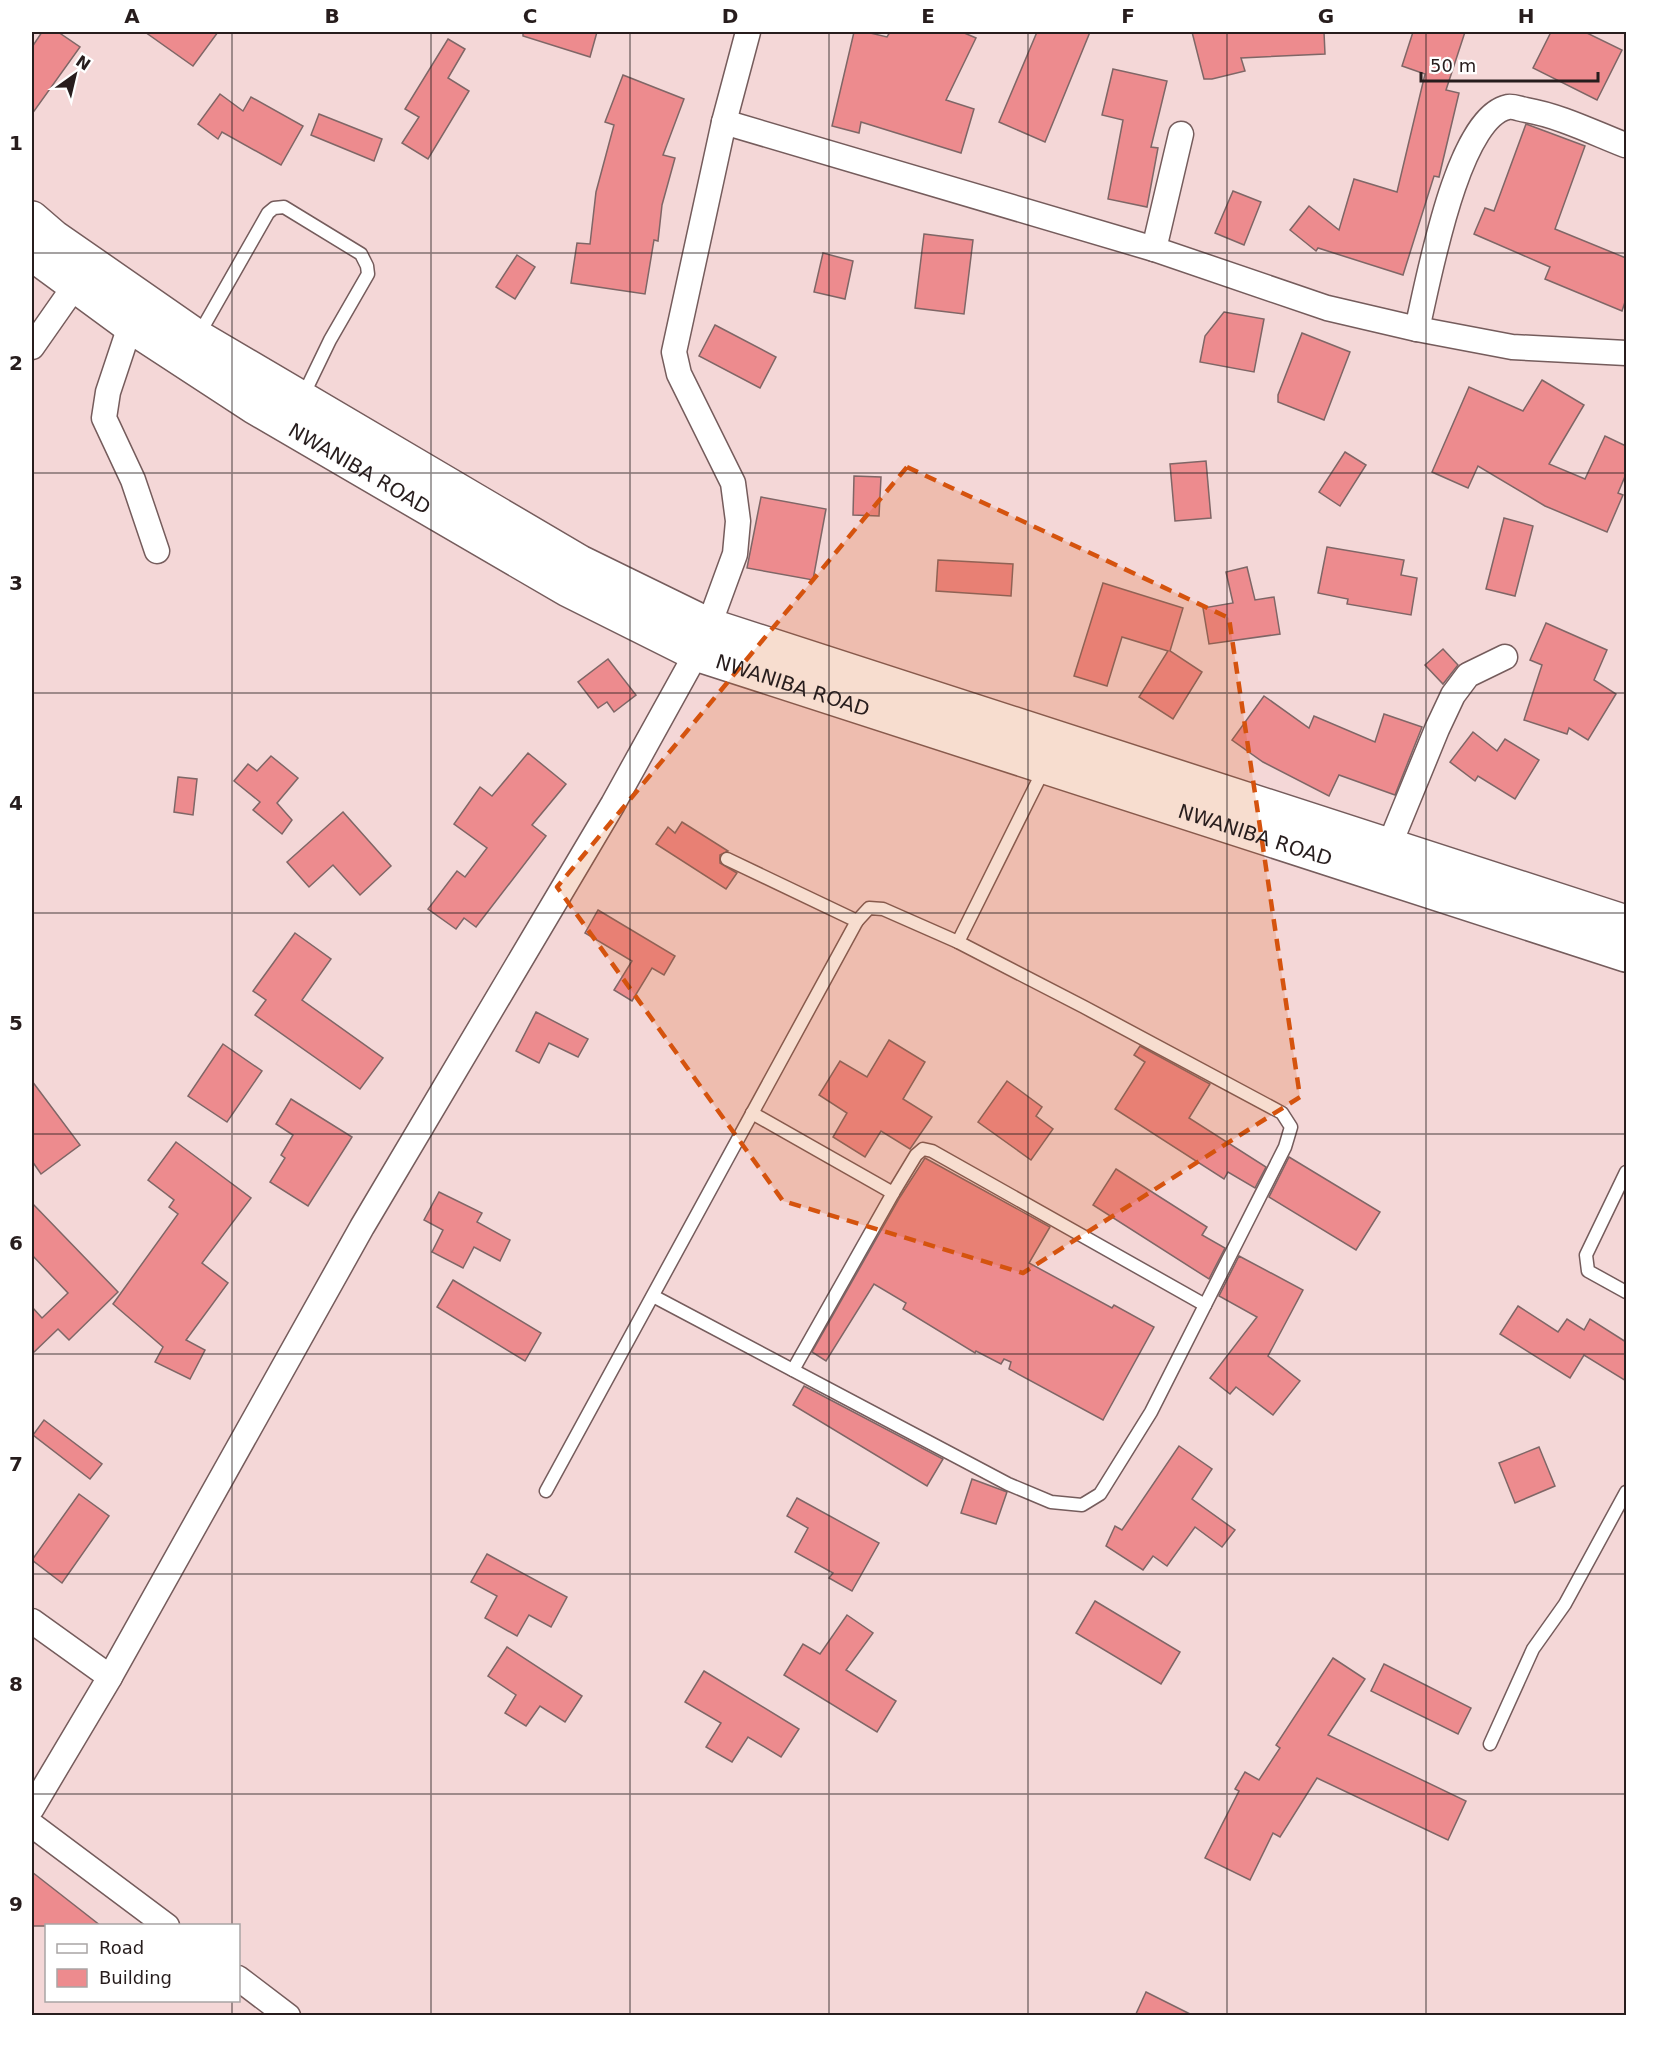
<svg xmlns="http://www.w3.org/2000/svg" width="1658" height="2047" font-family="'DejaVu Sans',sans-serif">
<style>
.building{fill:#ed8b8e;stroke:#7f6666;stroke-width:1.5}
.lines{fill:none;stroke-linecap:round;stroke-linejoin:round}
.lane-casing{stroke:#755c5c;stroke-width:15}
.street-casing{stroke:#755c5c;stroke-width:27}
.secondary-casing{stroke:#755c5c;stroke-width:36}
.lane{stroke:#fff;stroke-width:12}
.street{stroke:#fff;stroke-width:24}
.secondary{stroke:#fff;stroke-width:33}
.marked{fill:#d5530e;fill-opacity:0.2;stroke:#d5530e;stroke-width:4.5;stroke-dasharray:12 8;stroke-linejoin:round}
.grid{fill:none;stroke:#271d1d;stroke-width:1.5;stroke-opacity:0.55}
.labels{text-anchor:middle;stroke-width:5;stroke-linejoin:round;paint-order:stroke}
.street-label{font-size:20px;fill:#271d1d;stroke:#fff}
.neatline{fill:none;stroke:#271d1d;stroke-width:2}
.grid-label{font-size:20px;text-anchor:middle;font-weight:bold;fill:#271d1d}
</style>
<rect width="100%" height="100%" fill="#f4d7d7"/>
<g class="building">
<path d="M42,32h16l22,15 -48,67v-67z"/>
<path d="M145,32h73l-25,34z"/>
<path d="M523,32h74l-7,25 -67,-21z"/>
<path d="M854,32h12l21,5 3,-5h72l14,6 -30,62 28,9 -13,44 -100,-31 -2,11 -27,-7z"/>
<path d="M1037,32h53l-45,110 -46,-20z"/>
<path d="M1192,32h132l1,22 -84,4 4,13 -33,8h-8z"/>
<path d="M1413,32h52l-19,58 13,3 -20,84 -5,-1 -31,99 -85,-27 -2,3 -26,-21 19,-24 30,24 15,-51 43,13 28,-118 -23,-8z"/>
<path d="M1551,32h34l37,18 -25,50 -64,-32z"/>
<path d="M448,39l17,10 -17,29 21,13 -41,68 -26,-16 17,-26 -14,-8z"/>
<path d="M1113,69l54,12 -16,66 7,1 -11,59 -39,-8 15,-79 -21,-5z"/>
<path d="M623,75l61,24 -21,56 12,3 -13,47 -4,36 -4,-1 -9,54 -74,-11 6,-40 13,1 6,-52 18,-67 -9,-3z"/>
<path d="M220,94l23,17 8,-14 52,29 -22,39 -59,-33 -4,7 -20,-15z"/>
<path d="M319,114l63,25 -8,22 -63,-26z"/>
<path d="M1526,124l59,22 -30,83 71,29v41l-4,12 -77,-32 5,-12 -76,-33 11,-26 9,3z"/>
<path d="M1233,191l28,11 -17,43 -29,-12z"/>
<path d="M924,234l49,6 -9,74 -49,-6z"/>
<path d="M823,253l30,8 -8,38 -31,-7z"/>
<path d="M517,255l18,12 -20,32 -19,-12z"/>
<path d="M1224,312l40,7 -10,53 -54,-10 5,-26z"/>
<path d="M715,325l61,32 -16,31 -61,-32z"/>
<path d="M1302,333l48,19 -26,68 -46,-18v-7z"/>
<path d="M1542,380l42,25 -35,59 36,15 20,-43 21,10v28l-8,19 5,2 -16,37 -62,-26 -67,-40 -10,22 -36,-16 37,-85 54,24z"/>
<path d="M1345,452l21,13 -26,41 -21,-14z"/>
<path d="M1206,461l5,57 -36,3 -5,-57z"/>
<path d="M854,476l27,1 -2,39 -26,-1z"/>
<path d="M761,497l65,12 -13,71 -66,-12z"/>
<path d="M1504,518l29,8 -18,70 -29,-7z"/>
<path d="M1327,547l77,13 -3,15 16,3 -6,37 -64,-11 1,-5 -30,-6z"/>
<path d="M938,560l75,4 -2,32 -75,-5z"/>
<path d="M1247,567l8,33 19,-3 6,37 -71,10 -6,-36 30,-5 -7,-31z"/>
<path d="M1103,583l80,25 -13,43 32,21 -29,47 -34,-22 29,-46 -46,-14 -15,49 -33,-10z"/>
<path d="M1546,623l61,27 -13,30 22,14 -28,46 -19,-12 -2,6 -43,-14 18,-55 -12,-5z"/>
<path d="M1443,649l15,16 -15,19 -18,-19z"/>
<path d="M608,659l28,36 -22,17 -7,-10 -9,6 -20,-26z"/>
<path d="M1264,696l45,32 5,-12 61,26 9,-28 38,13 -27,68 -56,-20 -10,21 -66,-34 -31,-22z"/>
<path d="M1473,732l24,19 8,-12 34,21 -24,39 -37,-23 -3,5 -25,-19z"/>
<path d="M528,753l38,31 -34,41 14,11 -70,91 -12,-9 -8,11 -28,-20 29,-38 8,6 22,-29 -33,-24 26,-37 12,9z"/>
<path d="M271,756l27,22 -21,25 15,17 -10,14 -29,-24 7,-8 -26,-21 14,-17 9,7z"/>
<path d="M178,777l19,2 -4,36 -19,-3z"/>
<path d="M343,812l48,54 -31,29 -27,-30 -24,22 -22,-25z"/>
<path d="M682,822l46,29 -8,4v8l17,10 -11,16 -70,-45 12,-17 7,6z"/>
<path d="M598,910l77,46 -11,19 -12,-7 -20,33 -18,-11 18,-29 -47,-28z"/>
<path d="M295,933l36,26 -29,41 81,58 -23,31 -105,-74 11,-15 -13,-9z"/>
<path d="M536,1012l52,27 -10,18 -29,-14 -10,20 -23,-12z"/>
<path d="M889,1040l36,22 -22,37 29,18 -22,32 -29,-18 -16,26 -32,-20 14,-24 -28,-18 21,-34 27,16z"/>
<path d="M223,1044l39,27 -35,51 -39,-26z"/>
<path d="M1140,1046l70,38 -21,34 77,49 -11,21 -27,-16 -4,7 -109,-70 30,-47 -11,-7z"/>
<path d="M32,1081l48,64 -39,29 -9,-13z"/>
<path d="M1007,1081l35,26 -6,9 17,13 -22,31 -53,-38z"/>
<path d="M291,1099l61,38 -44,69 -38,-24 15,-24 -4,-3 12,-20 -17,-11z"/>
<path d="M176,1142l75,56 -49,65 26,20 -42,57 19,10 -15,29 -35,-17 8,-15 -50,-43 65,-90 -9,-7 5,-7 -26,-20z"/>
<path d="M1289,1157l91,55 -24,38 -87,-53z"/>
<path d="M925,1158l125,69 -21,36 83,45 2,-3 40,22 -51,93 -94,-51 2,-7 -7,-3 -3,5 -25,-13 -1,2 -72,-44 3,-6 -32,-19 -48,77 -14,-9 88,-155z"/>
<path d="M1116,1169l91,58 -5,8 23,13 -16,31 -116,-74z"/>
<path d="M439,1192l43,21 -5,9 33,18 -10,21 -26,-14 -11,21 -31,-16 11,-22 -19,-10z"/>
<path d="M32,1203l86,89 -49,48 -11,-11 -26,25v-47l10,11 26,-25 -36,-38z"/>
<path d="M1239,1256l64,34 -35,66 32,25 -27,34 -37,-28 -6,7 -20,-16 47,-61 -38,-21z"/>
<path d="M453,1280l88,53 -16,28 -88,-54z"/>
<path d="M1518,1306l40,26 9,-13 17,11 6,-11 36,23v39l-42,-26 -14,23 -70,-44z"/>
<path d="M804,1386l139,73 -16,27 -134,-81z"/>
<path d="M44,1420l58,44 -12,15 -57,-44z"/>
<path d="M1179,1446l33,23 -20,30 43,31 -13,17 -27,-20 -28,39 -14,-10 -10,14 -37,-24 9,-20 7,4z"/>
<path d="M1539,1447l16,39 -40,17 -16,-40z"/>
<path d="M972,1479l35,13 -11,32 -35,-11z"/>
<path d="M79,1494l30,22 -47,67 -30,-23z"/>
<path d="M797,1498l82,45 -27,48 -23,-13 4,-5 -38,-21 13,-24 -21,-12z"/>
<path d="M487,1554l80,43 -16,30 -22,-12 -12,21 -32,-18 12,-22 -26,-14z"/>
<path d="M1095,1601l85,51 -19,32 -85,-51z"/>
<path d="M847,1615l26,18 -27,37 50,31 -19,31 -93,-57 19,-31 17,10z"/>
<path d="M507,1647l75,49 -17,26 -25,-16 -14,20 -21,-13 11,-18 -28,-19z"/>
<path d="M1333,1658l32,21 -37,56 138,66 -18,39 -131,-62 -37,59 -7,-4 -23,47 -45,-22 34,-67 -4,-2 10,-17 14,8 21,-32 -4,-3z"/>
<path d="M1384,1664l87,44 -13,26 -87,-43z"/>
<path d="M704,1671l95,58 -18,28 -33,-20 -16,25 -26,-15 15,-24 -36,-21z"/>
<path d="M32,1872l69,54h-69z"/>
<path d="M1146,1992l48,24h-59z"/>
</g>
<g class="lines">
<g class="lane-casing">
<g id="lane">
<path d="M198,336l70,-123 6,-5 10,-1 77,47 6,12 1,8 -38,66 -28,58"/>
<path d="M958,942l86,-173"/>
<path d="M752,1113l141,80"/>
<path d="M1626,1172l-40,83 2,16 38,21"/>
<path d="M653,1296l355,188 43,18 31,3 18,-11 51,-82 134,-265 6,-20 -9,-14 -198,-106 -126,-65 -75,-33 -14,-1 -12,13"/>
<path d="M793,1370l100,-177 23,-38 7,-6 9,2 273,154"/>
<path d="M546,1491l311,-570 -130,-62"/>
<path d="M1490,1744l43,-95 32,-45 61,-112"/>
</g>
</g>
<g class="street-casing">
<g id="street">
<path d="M724,122l430,127 173,59 90,21 95,18 114,6"/>
<path d="M1154,249l27,-115"/>
<path d="M130,326l-22,66 -4,26 29,62 24,71"/>
<path d="M1417,329c11,-46 40,-212 91,-222 5,-1 12,2 18,3 34,6 66,22 99,35"/>
<path d="M32,347l42,-60"/>
<path d="M709,625l26,-71 3,-33 -5,-38 -54,-109 -5,-22 50,-230 24,-90"/>
<path d="M1389,846l48,-117 16,-34 15,-20 37,-18"/>
<path d="M32,1621l78,56"/>
<path d="M32,1808l78,-131 252,-450 251,-423 83,-150"/>
<path d="M32,1825l135,101"/>
<path d="M238,1978l50,38"/>
</g>
</g>
<g class="secondary-casing">
<g id="secondary">
<path d="M32,218l22,19 144,100 382,225 129,63 917,297"/>
<path id="s1" d="M32,254l98,72 124,81 314,183 128,64 930,301"/>
</g>
</g>
<use href="#lane" class="lane"/>
<use href="#street" class="street"/>
<use href="#secondary" class="secondary"/>
</g>
<path class="marked" d="M907,467l322,151 71,479 -277,176 -240,-72 -226,-314z"/>
<path class="grid" d="M232,32v1894M431,32v1984M630,32v1984M829,32v1984M1028,32v1984M1227,32v1984M1426,32v1984M32,253h1594M32,473h1594M32,693h1594M32,913h1594M32,1134h1594M32,1354h1594M32,1574h1594M32,1794h1594M232,2000v16"/>
<g class="labels">
<g class="street-label">
<text dy="7" stroke="none"><textPath href="#s1" startOffset="392">NWANIBA ROAD</textPath></text>
<text dy="7" stroke="none"><textPath href="#s1" startOffset="878">NWANIBA ROAD</textPath></text>
<text dy="7" stroke="none"><textPath href="#s1" startOffset="1364">NWANIBA ROAD</textPath></text>
</g>
</g>
<rect width="1658" height="2047" fill="none" stroke="#ffffff" stroke-width="66"/>
<rect x="45" y="1924" width="195" height="78" fill="#ffffff" stroke="#a9a5a5" stroke-width="1.5"/>
<rect x="57" y="1944" width="30" height="9" fill="#ffffff" stroke="#a9a5a5" stroke-width="1.5"/>
<text x="99" y="1954" font-size="18" fill="#271d1d">Road</text>
<rect x="57" y="1969" width="30" height="18" fill="#ed8b8e" stroke="#a9a5a5" stroke-width="1.5"/>
<text x="99" y="1984" font-size="18" fill="#271d1d">Building</text>
<g transform="translate(75 75) rotate(34)" stroke="#ffffff" stroke-width="4.5" paint-order="stroke">
<path d="M0-4.5L10 22L0 15L-10 22Z" fill="#271d1d"/>
<text y="-9" font-size="16" font-weight="bold" text-anchor="middle" fill="#271d1d">N</text>
</g>
<path d="M1421 72v9h177v-9" fill="none" stroke="#271d1d" stroke-width="3"/>
<text x="1430" y="72" font-size="18" fill="#271d1d" stroke="#ffffff" stroke-width="4.5" paint-order="stroke">50 m</text>
<rect x="33" y="33" width="1592" height="1981" class="neatline"/>
<g class="grid-label">
<text x="132" y="23">A</text>
<text x="332" y="23">B</text>
<text x="530" y="23">C</text>
<text x="730" y="23">D</text>
<text x="928" y="23">E</text>
<text x="1128" y="23">F</text>
<text x="1326" y="23">G</text>
<text x="1526" y="23">H</text>
<text x="16" y="150">1</text>
<text x="16" y="370">2</text>
<text x="16" y="590">3</text>
<text x="16" y="810">4</text>
<text x="16" y="1030">5</text>
<text x="16" y="1250">6</text>
<text x="16" y="1471">7</text>
<text x="16" y="1691">8</text>
<text x="16" y="1911">9</text>
</g>
</svg>
